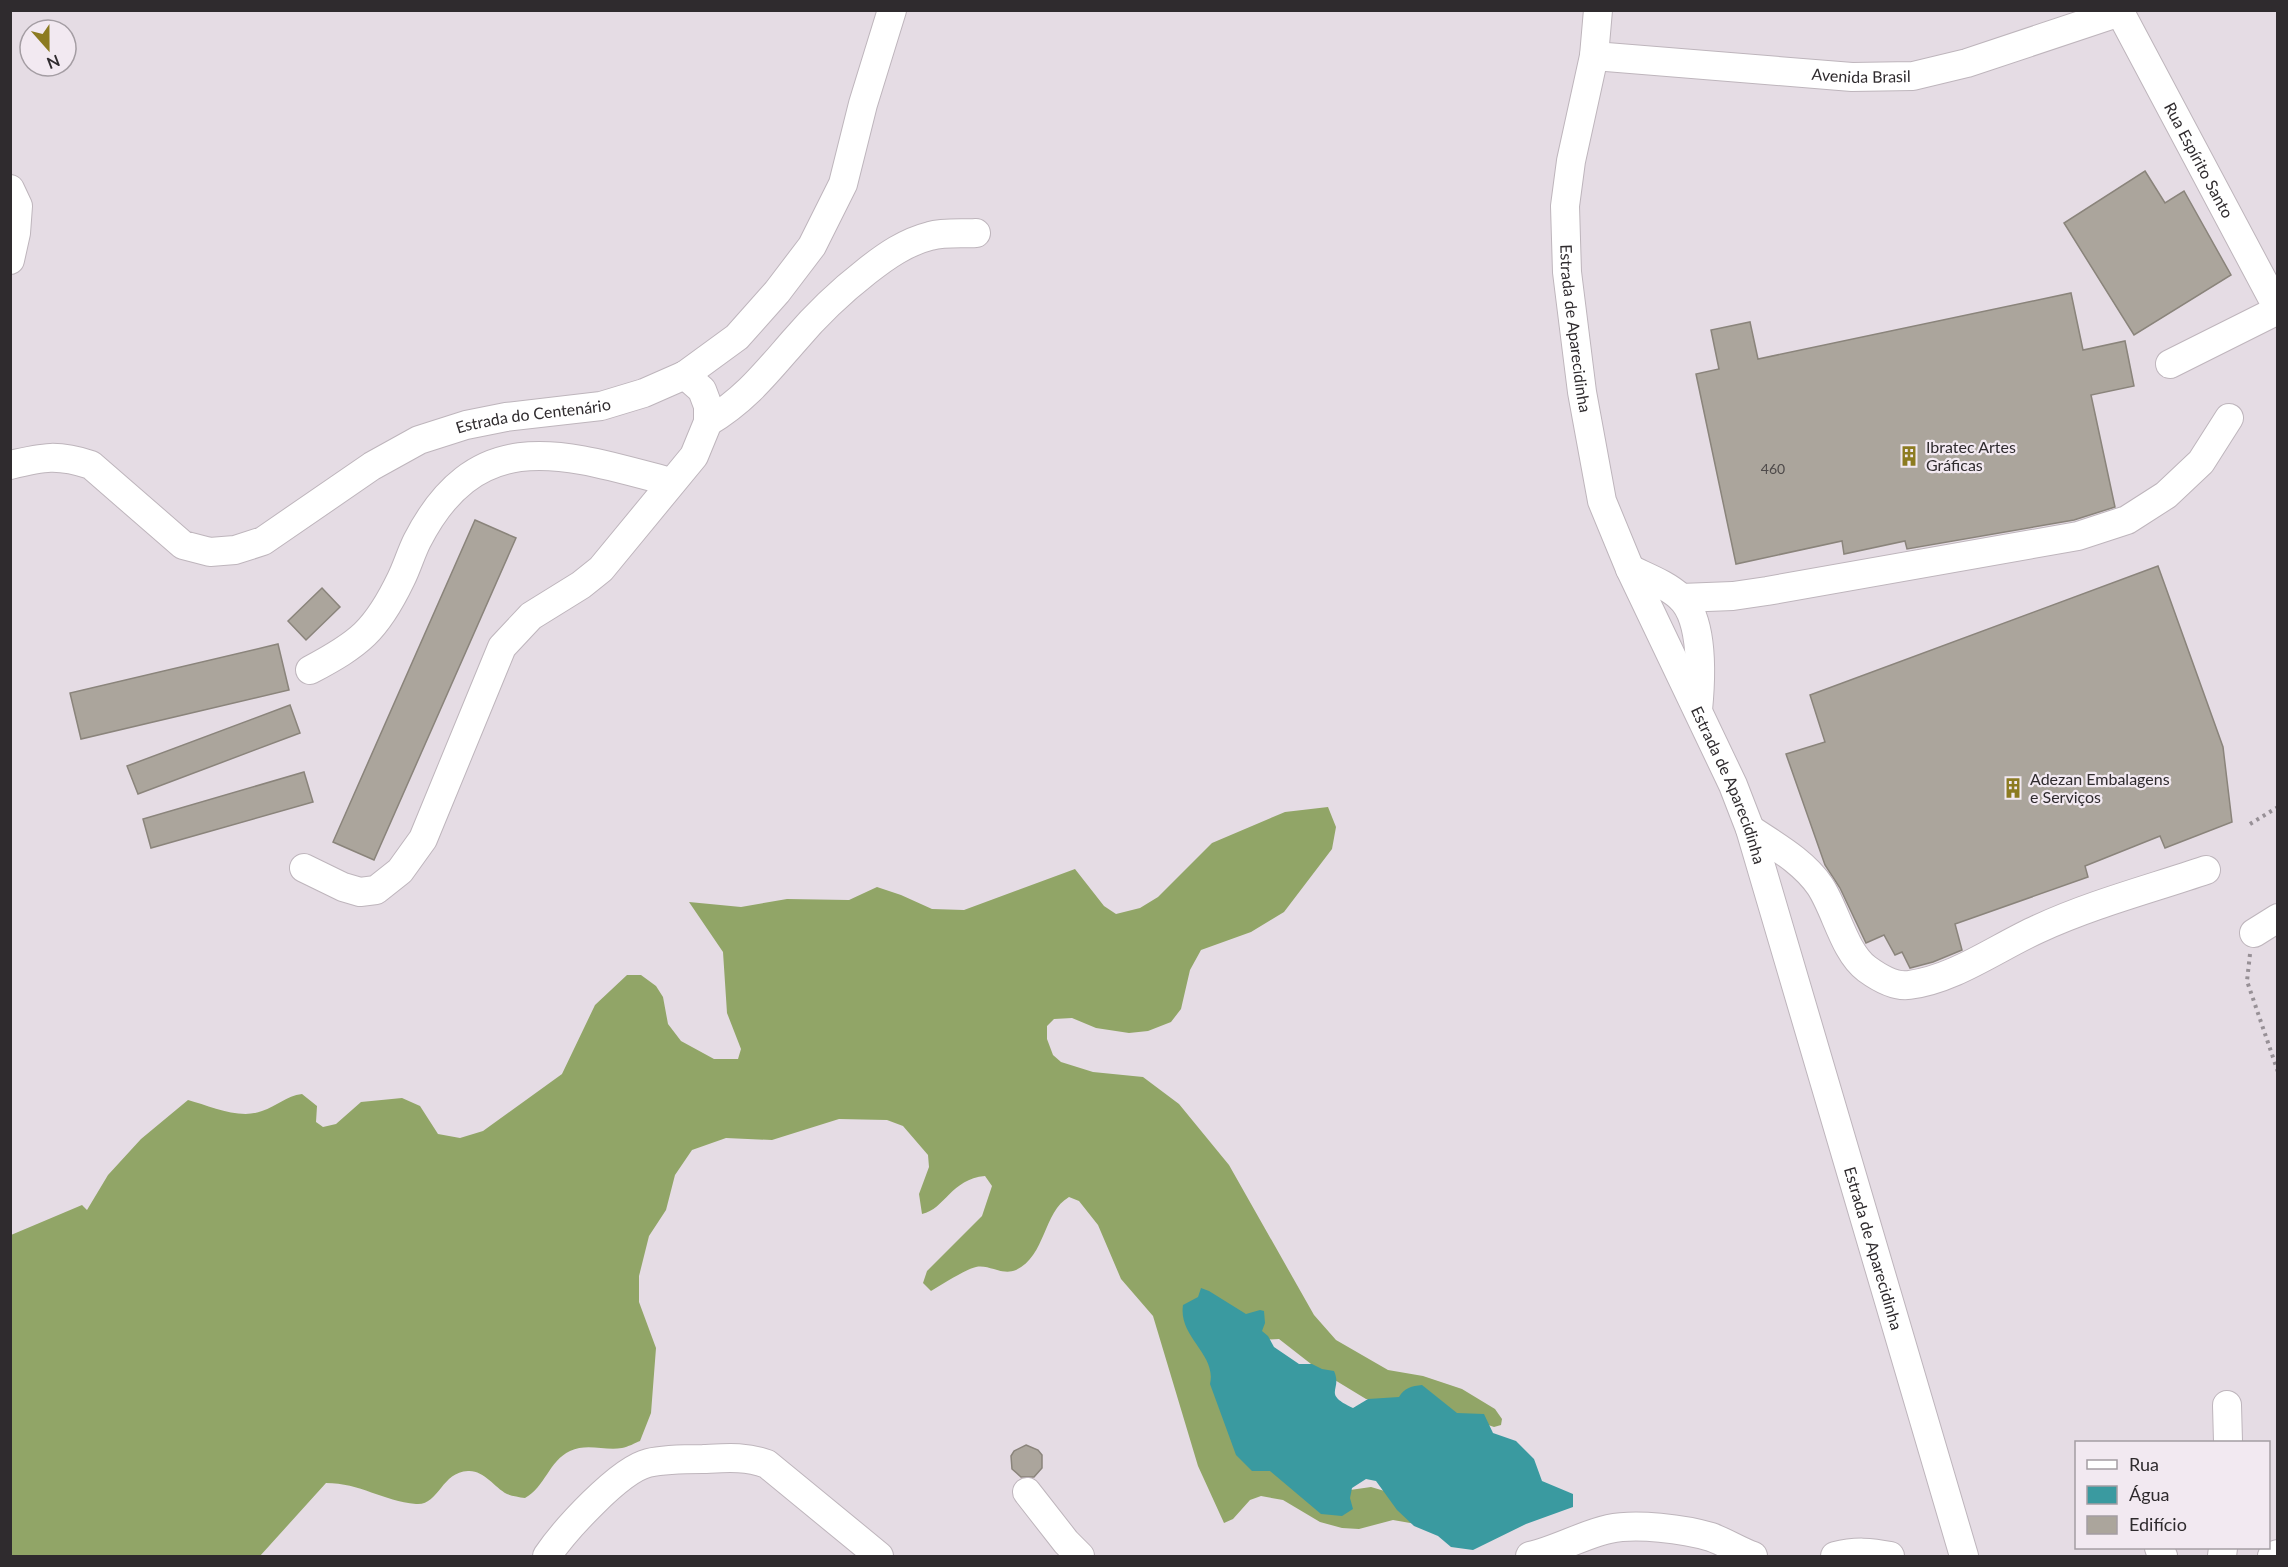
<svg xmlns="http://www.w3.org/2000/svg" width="2288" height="1567" font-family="Lato,sans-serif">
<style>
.forest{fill:#91a567}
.water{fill:#3a9aa0}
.building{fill:#aba59c;stroke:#8a847b;stroke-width:1.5}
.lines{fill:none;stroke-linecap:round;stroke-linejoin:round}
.minor-casing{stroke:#beb5bc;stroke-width:30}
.path{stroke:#979096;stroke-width:4;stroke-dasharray:3 4.5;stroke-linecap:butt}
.minor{stroke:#fff;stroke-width:28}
.labels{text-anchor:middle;stroke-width:4.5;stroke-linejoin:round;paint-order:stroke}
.number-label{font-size:14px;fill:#4e4a4a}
.street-label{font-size:16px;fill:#2f2b2e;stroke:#f2e9f1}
.poi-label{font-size:16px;fill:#2f2b2e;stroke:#f2e9f1;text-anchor:start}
</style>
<rect width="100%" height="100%" fill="#e5dce4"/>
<path class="forest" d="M1328,807l8,20 -4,22 -48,63 -33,20 -50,18 -11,20 -9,39 -10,13 -23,9 -19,2 -33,-5 -24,-10 -18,1 -7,7v13l6,16 8,7 32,10 50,5 36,27 50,61 85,150 22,25 52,30 35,6 39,13 33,20 7,10 -1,6 -7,2 -55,-19 -73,-9 -46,-28 -41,-32 -39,2 96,151 35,-5 17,5 28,32 -23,-4 -34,9 -17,-1 -22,-6 -37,-22 -22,-4 -11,4 -17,19 -9,4 -26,-57 -45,-150 -32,-37 -23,-54 -19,-24 -10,-4c-26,15 -23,59 -53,73 -14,6 -27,-6 -40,-3 -10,2 -35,18 -45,24l-8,-8 4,-12 55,-55 10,-30 -7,-10c-34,3 -40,33 -63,38l-3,-20 10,-27 -1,-12 -25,-29 -16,-6 -48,-1 -67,21 -46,-2 -34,12 -17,25 -9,35 -17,26 -10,40v26l17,46 -5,65 -11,28c-5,2 -12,6 -18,7 -17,3 -35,-5 -52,3 -21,10 -25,36 -45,47 -6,-1 -13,-2 -18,-4 -13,-7 -23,-24 -39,-23 -27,1 -29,35 -52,33 -33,-3 -56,-21 -90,-21l-66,73h-249v-321l71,-30 5,5 21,-35 33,-36 47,-39c22,6 52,20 74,11 15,-5 24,-15 40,-17l15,12 -1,16 7,5 13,-3 25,-22 41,-4 18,8 18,28 22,4 23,-7 79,-57 33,-69 32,-30h14l15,11 7,11 5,27 13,17 33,18h24l3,-10 -14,-36 -4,-61 -34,-50 52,5 46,-8 62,1 28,-13 24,8 31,14 32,1 111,-41 29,37 12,8 24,-6 18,-11 54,-54 73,-31z"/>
<path class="water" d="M1201,1288l8,3 37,23 14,-4 4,1 1,12 -3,8 6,5 6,11 25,17h13l10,5 12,2c9,20 -13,22 19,37l15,-9 31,-2c5,-9 13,-11 23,-12l35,28 27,1 9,19 23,8 18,18 8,22 31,13v13l-47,17 -53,26 -22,-3 -13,-11 -24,-10 -17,-16 -21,-29 -10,-2 -14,9 -2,10 3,11 -11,7 -21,-2 -51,-43h-18l-16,-16 -26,-71c7,-30 -32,-47 -27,-79l15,-8z"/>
<g class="building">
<path d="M2145,171l20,32 19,-12 47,84 -97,60 -70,-112z"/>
<path d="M2071,293l12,57 42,-9 9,45 -43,9 24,112 -41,13 -167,29 -2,-8 -61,13 -2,-13 -106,23 -40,-190 23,-5 -8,-39 39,-8 8,37z"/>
<path d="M475,520l41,18 -142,322 -41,-18z"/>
<path d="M2158,566l65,181 9,75 -67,26 -5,-12 -75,30 3,11 -133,47 7,26 -29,12 -23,6 -8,-16 -7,3 -11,-20 -18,8 -26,-55 -15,-23 -39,-111 39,-12 -15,-47z"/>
<path d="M322,588l18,19 -34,33 -18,-19z"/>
<path d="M278,644l11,46 -208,49 -11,-46z"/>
<path d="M290,705l10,28 -162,61 -11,-28z"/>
<path d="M304,772l9,30 -162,46 -8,-29z"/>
<path d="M1026,1445l12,5 4,5v13l-8,9h-13l-9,-8 -1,-13 3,-5z"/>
</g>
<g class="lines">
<g class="minor-casing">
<g id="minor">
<path id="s1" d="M1598,10l-4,46 -23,105 -6,45 2,66 15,120 20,109 28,68 103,216 17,44 214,727"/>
<path id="s2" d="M2119,10l159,299"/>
<path id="s3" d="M1594,56l258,21 61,-1 54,-13 153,-51"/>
<path d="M10,189l8,17 -2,27 -6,27"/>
<path d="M2170,364l108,-54"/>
<path d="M708,422c37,-22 58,-49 86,-81 22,-26 46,-49 73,-70 19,-15 39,-29 63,-35 14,-4 32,-2 46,-3"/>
<path id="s4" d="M10,465c34,-8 47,-11 81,0l92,80 27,7 25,-2 28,-9 109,-75 47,-26 47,-15 40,-8 95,-11 43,-13 41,-18 52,-38 40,-45 35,-46 31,-62 20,-80 29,-94"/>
<path d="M1630,569c16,8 36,15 50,28 24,22 21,83 18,113"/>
<path d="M1681,598l52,-2 34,-5 311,-55 49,-16 39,-25 35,-33 28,-44"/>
<path d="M310,670c49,-26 66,-39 91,-91 6,-12 10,-26 16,-38 61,-119 148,-87 254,-59"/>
<path d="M1750,829c25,17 53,32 70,57 16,24 24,66 47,83 11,8 28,18 42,16 46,-6 87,-37 129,-56 54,-25 112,-40 168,-59"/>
<path d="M304,868l39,19 17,5 16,-2 24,-19 23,-32 79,-192 29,-31 50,-31 20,-16 93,-113 14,-34v-16l-6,-16 -17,-15"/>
<path d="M2254,933l24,-15"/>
<path d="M2227,1405l1,37"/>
<path d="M1027,1492l39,50 14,14"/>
<path d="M2159,1548l4,8"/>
<path d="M547,1556c17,-25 72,-86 101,-93 17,-4 37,-4 55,-4 23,-1 42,-3 64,5l112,92"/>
<path d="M1530,1556c27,-6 52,-21 79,-27 27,-6 75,0 102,8 14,5 28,14 42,19"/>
<path d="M1835,1556c20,-5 36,-4 55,0"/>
<path d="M2222,1556l1,-8"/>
<path d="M2272,1556l6,-2"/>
</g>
</g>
<g class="path">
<path d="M2250,824l28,-17"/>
<path d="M2250,954l-3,27 31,91"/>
</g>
<use href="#minor" class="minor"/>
</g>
<defs>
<g id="building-bare" transform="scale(1.62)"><path d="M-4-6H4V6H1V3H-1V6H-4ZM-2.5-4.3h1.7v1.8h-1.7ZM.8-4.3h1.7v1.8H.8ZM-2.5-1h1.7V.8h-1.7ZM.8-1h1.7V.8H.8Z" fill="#8c7b21" stroke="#f2e9f1" stroke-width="2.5" paint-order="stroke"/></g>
</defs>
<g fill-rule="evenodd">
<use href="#building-bare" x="1909" y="456"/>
<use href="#building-bare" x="2013" y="788"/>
</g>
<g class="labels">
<g class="number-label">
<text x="1773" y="474">460</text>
</g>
<g class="street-label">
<text dy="6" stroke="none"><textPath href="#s3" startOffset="268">Avenida Brasil</textPath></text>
<text dy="6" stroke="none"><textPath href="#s2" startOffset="170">Rua Espírito Santo</textPath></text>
<text dy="6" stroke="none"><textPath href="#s1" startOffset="322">Estrada de Aparecidinha</textPath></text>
<text dy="6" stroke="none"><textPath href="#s4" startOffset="590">Estrada do Centenário</textPath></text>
<text dy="6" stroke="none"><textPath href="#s1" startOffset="808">Estrada de Aparecidinha</textPath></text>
<text dy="6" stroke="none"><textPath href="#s1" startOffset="1294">Estrada de Aparecidinha</textPath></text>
</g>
<g class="poi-label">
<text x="1926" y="453">Ibratec Artes<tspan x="1926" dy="18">Gráficas</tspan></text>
<text x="2030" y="785">Adezan Embalagens<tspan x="2030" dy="18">e Serviços</tspan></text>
</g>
</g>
<rect width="2288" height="1567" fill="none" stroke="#2f2b2e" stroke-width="24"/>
<rect x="2075" y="1441" width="195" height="108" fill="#f2e9f1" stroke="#a49da3" stroke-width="1.5"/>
<rect x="2087" y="1460" width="30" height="9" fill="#ffffff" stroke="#a49da3" stroke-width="1.5"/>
<text x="2129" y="1471" font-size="18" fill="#2f2b2e">Rua</text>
<rect x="2087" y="1486" width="30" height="18" fill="#3a9aa0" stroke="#a49da3" stroke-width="1.5"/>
<text x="2129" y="1501" font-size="18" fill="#2f2b2e">Água</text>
<rect x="2087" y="1516" width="30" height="18" fill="#aba59c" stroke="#a49da3" stroke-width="1.5"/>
<text x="2129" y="1531" font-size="18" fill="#2f2b2e">Edifício</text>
<g transform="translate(48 48) rotate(159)"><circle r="28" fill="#f2e9f1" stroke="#a49da3" stroke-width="1.5"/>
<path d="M0-4.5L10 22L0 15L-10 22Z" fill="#8c7b21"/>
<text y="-9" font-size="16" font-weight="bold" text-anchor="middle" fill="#2f2b2e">N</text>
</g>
</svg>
